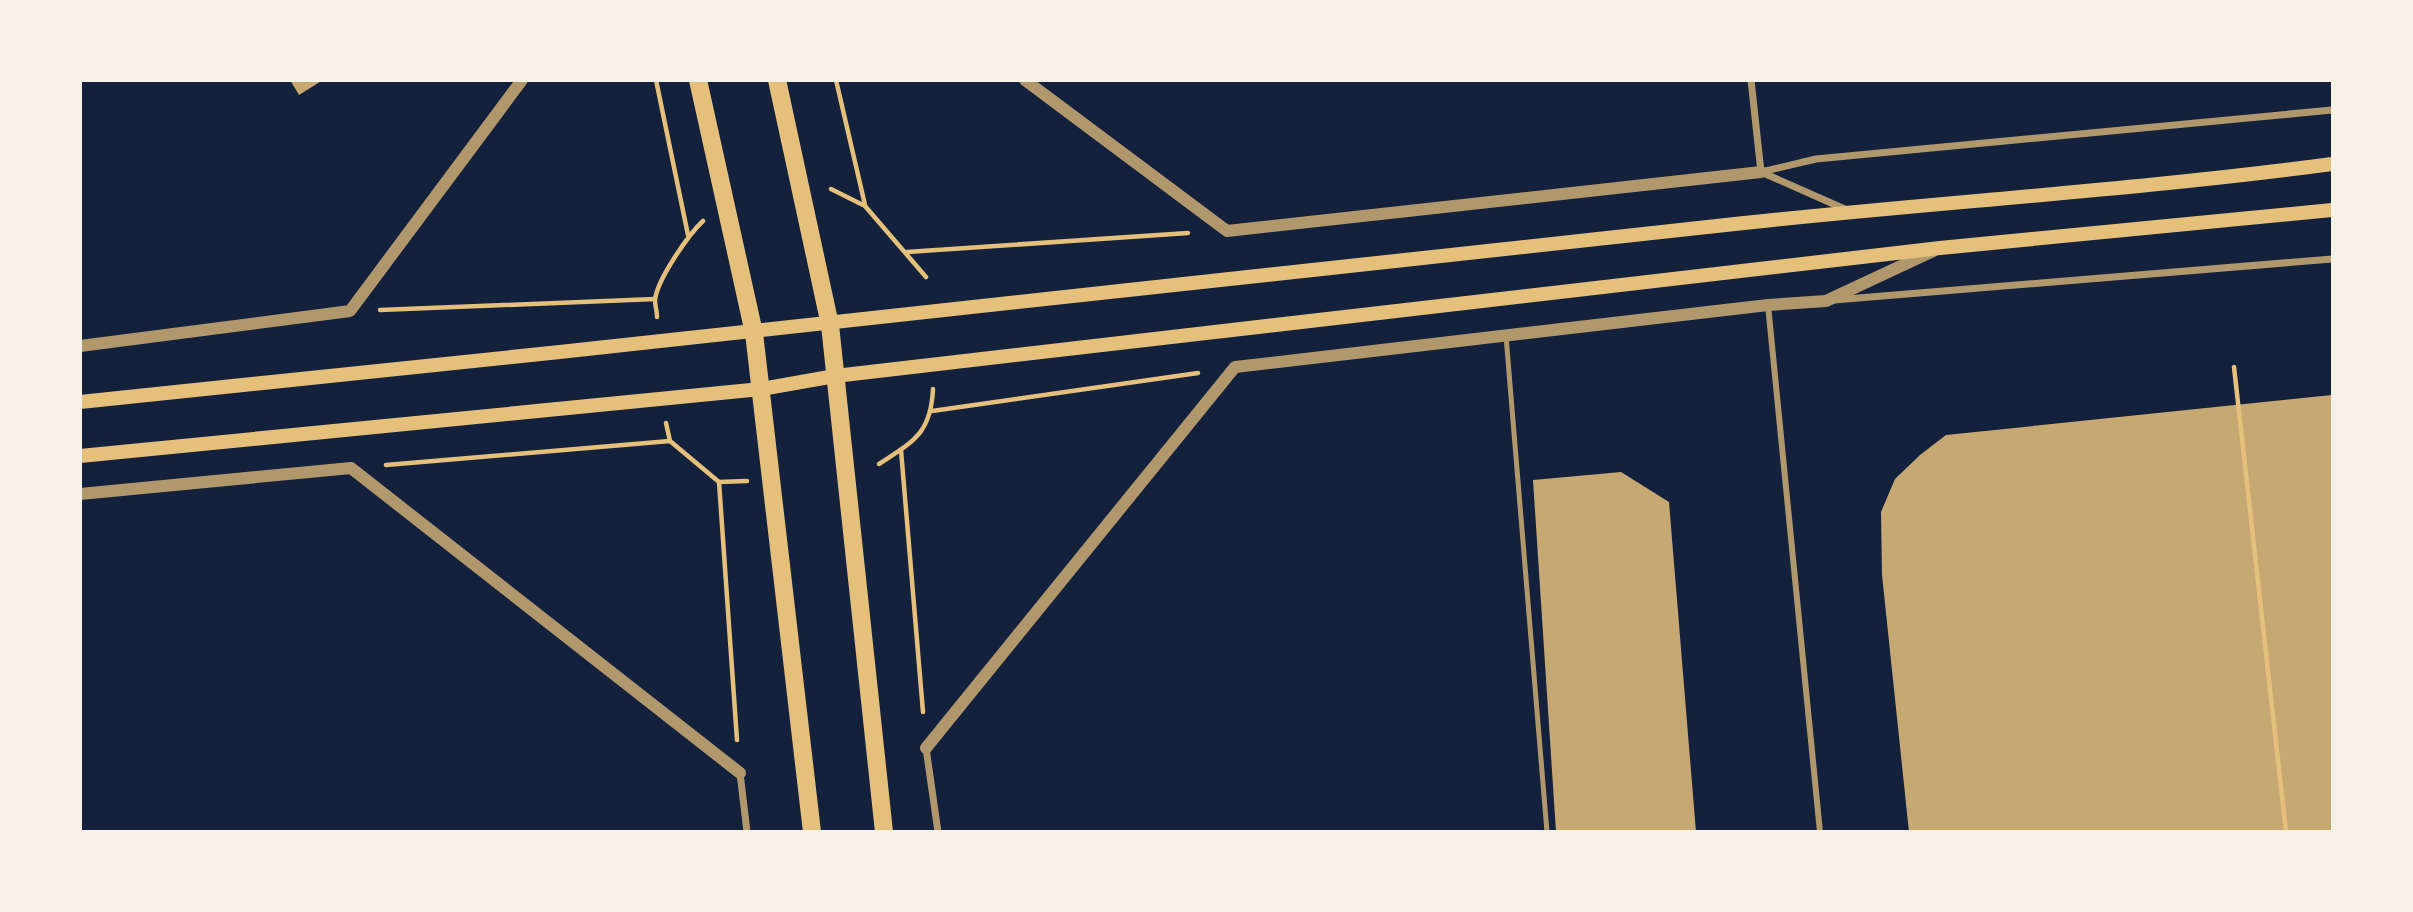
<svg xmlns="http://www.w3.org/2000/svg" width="2413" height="912" font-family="Quicksand,sans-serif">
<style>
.building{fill:#c6a872}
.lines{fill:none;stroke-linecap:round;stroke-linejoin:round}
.path{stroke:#e5c07b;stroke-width:4.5}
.service{stroke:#b1986c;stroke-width:5}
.pedestrian{stroke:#b1986c;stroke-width:6}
.minor{stroke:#b1986c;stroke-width:7}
.tertiary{stroke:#b1986c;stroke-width:12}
.secondary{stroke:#e5c07b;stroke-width:14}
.primary{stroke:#e5c07b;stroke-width:18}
</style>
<rect width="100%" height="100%" fill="#14213d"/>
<g class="building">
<path d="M290,80h33l-24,15z"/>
<path d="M2332,395v437h-423l-27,-257 -1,-63 14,-33 25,-24 26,-20z"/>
<path d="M1621,472l48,30 27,330h-140l-23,-352z"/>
</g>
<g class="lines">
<g class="path">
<path d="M656,80l32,155"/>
<path d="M836,80l29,125"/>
<path d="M831,189l34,17 61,71"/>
<path d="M907,252l281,-19"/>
<path d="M380,310l275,-11"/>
<path d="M657,317c0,-5 -2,-12 -2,-17 2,-20 33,-65 48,-79"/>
<path d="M2234,367l52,465"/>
<path d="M932,411l266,-38"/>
<path d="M666,423l4,18 49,41 28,-1"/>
<path d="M901,450l22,262"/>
<path d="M879,464c35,-23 52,-31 54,-75"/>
<path d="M386,465l284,-24"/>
<path d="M719,482l18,258"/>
</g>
<path class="service" d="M1506,336l41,496"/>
<path class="pedestrian" d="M1768,305l52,527"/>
<g class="minor">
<path d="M1751,80l10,92 86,38"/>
<path d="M1761,172l55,-13 516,-49"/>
<path d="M1834,300l498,-41"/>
<path d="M926,748l12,84"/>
<path d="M740,773l7,59"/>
</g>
<g class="tertiary">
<path d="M1025,80l202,151 534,-59"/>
<path d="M80,346l270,-35 172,-231"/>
<path d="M80,494l271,-26 389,305"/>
<path d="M926,748l309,-381 533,-62 58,-4 107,-50"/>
</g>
<g class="secondary">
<path d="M80,402c555,-57 1110,-117 1664,-179 196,-21 393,-33 588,-59"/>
<path d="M80,456l681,-67 74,-13 1105,-128 392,-38"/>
</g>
<g class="primary">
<path d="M698,80l56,253 58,499"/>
<path d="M777,80l53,245 54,507"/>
</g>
</g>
<rect width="2413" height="912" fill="none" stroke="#f6f1e7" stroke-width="164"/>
</svg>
